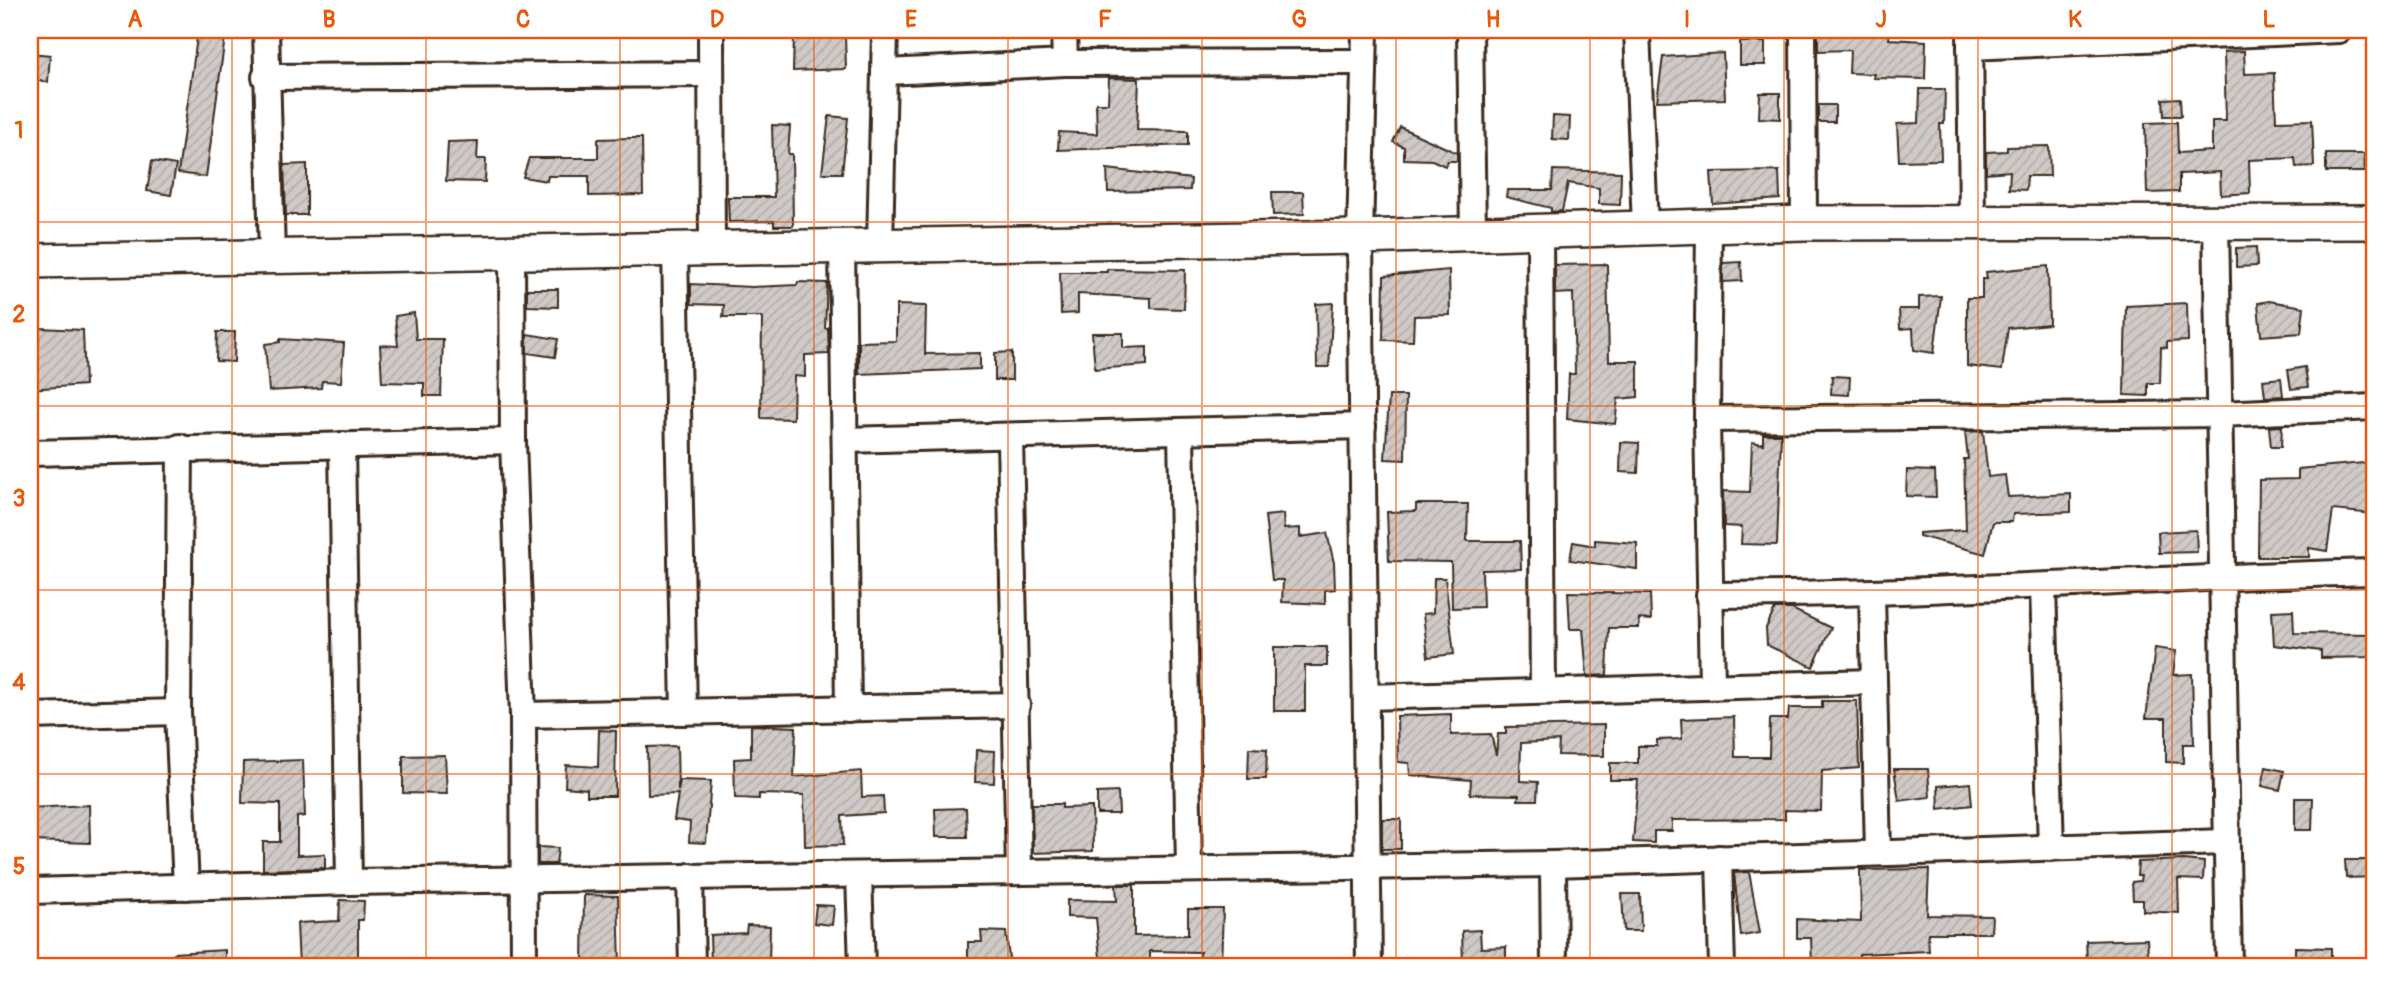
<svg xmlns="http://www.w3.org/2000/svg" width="2404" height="997" font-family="Pangolin,sans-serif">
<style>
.building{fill:url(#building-hatch);stroke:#3b2a1e;stroke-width:2}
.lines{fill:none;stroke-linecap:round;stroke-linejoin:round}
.street-casing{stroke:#3b2a1e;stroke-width:30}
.secondary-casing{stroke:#3b2a1e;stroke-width:38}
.street{stroke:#fff;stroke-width:24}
.secondary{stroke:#fff;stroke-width:33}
.grid{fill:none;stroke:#e8590c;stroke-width:2;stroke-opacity:0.55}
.neatline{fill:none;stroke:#e8590c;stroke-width:2.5}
.grid-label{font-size:23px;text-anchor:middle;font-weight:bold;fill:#e8590c}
</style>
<defs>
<pattern id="building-hatch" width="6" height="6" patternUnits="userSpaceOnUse" patternTransform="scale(1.75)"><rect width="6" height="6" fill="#cfcac7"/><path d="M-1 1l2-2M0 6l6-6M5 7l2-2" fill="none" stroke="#b3aeaa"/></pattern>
</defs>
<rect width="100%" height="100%" fill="#fff"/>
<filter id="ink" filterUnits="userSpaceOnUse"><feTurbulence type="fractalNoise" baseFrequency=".0143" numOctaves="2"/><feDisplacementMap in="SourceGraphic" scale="14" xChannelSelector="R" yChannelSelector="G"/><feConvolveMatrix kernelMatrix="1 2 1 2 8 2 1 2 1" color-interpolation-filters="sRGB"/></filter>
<g filter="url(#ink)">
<g class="building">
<path d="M198,30h28l-20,147 -28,-4z"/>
<path d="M1818,30h72l-1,9 37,2 -1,38 -52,-1 1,-4 -25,-1 1,-23 -32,1z"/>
<path d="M794,35h51l1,34 -53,2z"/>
<rect x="1740" y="42" width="25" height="23"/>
<path d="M2244,51l1,23 29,-1 2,48 36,-1 2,46 -18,1 -1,-9 -46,2 1,33 -29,2 -1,-23 -41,2v18l-32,1 -2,-70 32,-1 1,31 34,-2v-30h14l-2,-69z"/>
<path d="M30,53l20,2 -2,27 -18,-2z"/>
<path d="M1723,53l2,46 -68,2 6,-44z"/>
<path d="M1109,78l30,1 -2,51 51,1v14l-130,5 1,-18 38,2 -1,-31h12z"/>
<path d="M1920,89h25l-1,35h-4l1,36 -42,1 -2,-37 22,-1z"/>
<path d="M1760,93h20v26l-21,-1z"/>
<path d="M2180,98l1,18h-17l-1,-17z"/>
<rect x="1818" y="105" width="17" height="17"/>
<path d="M829,116l19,2 -6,55h-20z"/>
<path d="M1553,116l17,1 -1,23 -17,-1z"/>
<path d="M772,125l18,1 -2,28h4l1,72h-19v-5l-45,1 -1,-25h46z"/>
<path d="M1400,127l57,26v8h-9l-3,5 -13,-6 -28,-1v-12l-11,-5z"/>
<path d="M631,138h11l1,57 -54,1v-20h-41l-1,5 -24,-4 6,-19h69v-19z"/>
<path d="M478,141l-1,18h9l-1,23 -39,-1 2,-39z"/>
<path d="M2049,146l1,30h-23l-1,14 -17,-1 1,-18 -24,2v-21l21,-1v-4z"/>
<path d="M2326,154h38l1,18h-39z"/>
<path d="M152,161l24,4 -5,30 -24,-4z"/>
<path d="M307,164v51h-21l-2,-50z"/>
<path d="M1107,169l84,10 -1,11 -82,2z"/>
<path d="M1553,170l68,2 -1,33 -21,-1v-16l-31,-5 -6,28 -11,1v-4l-45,-11 1,-7h45z"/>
<path d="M1779,171l1,28 -67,5 -2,-32z"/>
<path d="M1272,192h31l1,22 -31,1z"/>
<path d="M2256,247l1,19 -21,1v-19z"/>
<path d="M1741,262l1,19 -19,1v-19z"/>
<path d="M1607,264l2,97h29v36l-20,2 -3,25 -48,-5 2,-45h6l-2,-81 -18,1v-29z"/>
<path d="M2048,266l1,58 -41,4 -6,42 -35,-4v-68h15v-19h5l-1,-7z"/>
<path d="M1107,269l78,1 -1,39 -33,-1v-10l-73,-4v19l-17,1 -1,-42h47z"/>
<path d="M1449,270l1,45 -36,1 -1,25 -30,-1 1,-64z"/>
<path d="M798,282l29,1 -2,45h3l1,26 -24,1v22l-11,-1 -1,43 -32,-1 1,-101h-39l1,-12 -33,-1v-20l61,3 45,-2z"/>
<path d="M527,289h31v18l-31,-1z"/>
<path d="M1941,296l-7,57 -20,-3 -1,-22 -13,1 -1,-20h20v-12z"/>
<path d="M2269,301l35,6 -3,26 -40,3 -3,-33z"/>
<path d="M1333,303l-4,64h-12l-1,-63z"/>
<path d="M2187,303l1,38 -21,1v6l-6,-1 -1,36h-12v13l-24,-1 2,-89z"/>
<path d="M896,305l30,1 -1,48 55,-1v16l-121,5v-32l37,-1z"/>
<path d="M414,313l2,26h27l-2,57h-17v-13l-42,-1 -2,-37 18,1 -3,-30z"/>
<path d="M39,328l44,2 2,55 -55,4v-18l7,-1z"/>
<path d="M217,332h18l-1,30 -18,-1z"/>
<path d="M1092,333h31v15l24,-1v18l-52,4z"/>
<path d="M527,334l31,5 -3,18 -28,-4z"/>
<path d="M280,339l64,4 -3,39 -19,-1 -1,7 -52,3 -4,-47 15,-2z"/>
<path d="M1012,352v28h-17v-27z"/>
<path d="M2305,367l3,20 -17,2 -3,-19z"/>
<path d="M1832,376l18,1 -1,18 -18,-1z"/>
<path d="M2281,378l2,18 -18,1 -2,-17z"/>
<path d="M1389,396h17l-1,64 -20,-1z"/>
<path d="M2282,426l-1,21h-10l-2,-20z"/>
<path d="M1983,431l5,46 17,-2 3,22 63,-3v18l-58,2 -1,8h-19l-8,32 -66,-18v-3l47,-3 -2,-71h4l-3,-27z"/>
<path d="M1763,434h18l-4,111 -36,-1 1,-17 -18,-1 -1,-35 27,1 2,-50 11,2z"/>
<path d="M1621,442l18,1 -1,30 -18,-1z"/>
<path d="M2374,462v52l-41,-4 -6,41 -18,-3v9h-51l1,-77 39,-1v-10z"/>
<path d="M1907,470l28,1 1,26 -30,-1z"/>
<path d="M1416,504h52l-1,37h53l1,28 -39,1 1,37 -31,1 -1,-46 -62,-1 -2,-49 29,-1z"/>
<path d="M1283,514l1,15 16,-1v9l27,-4 7,30 1,26 -10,1v14l-43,-2 1,-22h-11l-7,-64z"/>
<path d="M2196,530l1,22 -38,1 -1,-21z"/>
<path d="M1595,540l42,3v26l-67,-9 3,-18 22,4z"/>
<path d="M1434,578h11l9,76 -26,3 -5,-43 10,-1z"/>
<path d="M1568,592l82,2 1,26 -12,-1v9h-30l-2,47 -20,1 -4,-47h-13z"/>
<path d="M1775,609h17l39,19 -18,39 -46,-22 -1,-17z"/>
<path d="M2293,610l1,23 80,1v23l-53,1v-7l-47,-6 -2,-34z"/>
<path d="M1274,647h53v19h-22v45h-31z"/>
<path d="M2155,648l21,3 -3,24 19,-1 2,70h-11v19l-17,-1v-44h-20z"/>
<path d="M1822,701h35l2,67 -37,3 -1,40 -36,-1v9l-113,1v11h-18v12l-21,-1 5,-62h-28v-17h28v-17h19v-6l25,-1 -1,-20 53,-2 1,40h34l1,-38h18l1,-11h33z"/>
<path d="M1451,714v21l40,-1 5,21 2,-21h8v-7l98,-2v31l-46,-1 1,-14 -38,2 -1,38 18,1 -1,18h-19l1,-5 -49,-1 1,-14 -61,-5 -1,-12 -11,-1 -1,-46z"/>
<path d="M751,725l45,2 -2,50 67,-6 1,26 21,-1 1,17 -42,3 1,29 -38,1 -1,-51 -45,-1v5l-24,-1 -1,-39 17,-1z"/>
<path d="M599,730l17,1 -1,65h-28v-7l-22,-2 1,-22 32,2z"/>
<path d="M677,746l1,45 2,-11 31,1 -5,62 -17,-1 1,-20 -16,-2 4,-26 -30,1 -1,-48z"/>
<path d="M1249,748l18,1 -1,30h-18z"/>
<path d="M976,750l19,1 -1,32 -19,-1z"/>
<path d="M445,755l2,39 -44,-1v-37z"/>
<path d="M303,760l2,56 -8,1v38l28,-1v14l-62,2v-28h17v-38l-38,-1 1,-41z"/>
<path d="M2266,767l18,4 -4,19 -18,-4z"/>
<path d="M1894,769h34l2,28 -31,4z"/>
<path d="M1970,783l2,22 -33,4 -1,-23z"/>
<path d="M1118,792l1,22h-22v-21z"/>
<path d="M2295,798h18l-1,32h-17z"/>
<path d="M1032,804h30v4l30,-1 1,44 -60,2z"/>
<path d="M89,805l1,38 -60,-2v-33z"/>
<path d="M966,808l1,29h-31l-1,-28z"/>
<rect x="1382" y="819" width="19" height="30"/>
<path d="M538,847l20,1 -2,16h-18z"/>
<path d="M2184,860l20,2 -1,18 -25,-1 1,34 -36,-2v-11h-10l-1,-18 8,-1 1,-5h-4l1,-14z"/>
<path d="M2345,860h29v17l-28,1z"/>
<path d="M1929,869l-2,46 65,1 -1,17h-63l1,18 -70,3v10l-47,2 -1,-28h-14v-19l64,3 -1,-52z"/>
<path d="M1749,872l11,61 -19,3 -7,-63z"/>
<path d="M1116,885h18v51l54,-1v-26h35l-2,58h-21v-15l-50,-1v16h-49l-5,-49 -29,-1v-17l50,1z"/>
<path d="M1622,894h18l1,37h-17z"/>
<path d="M584,895l34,1 2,68 -37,1z"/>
<path d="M340,900l24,1 -1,19h-5v45l-59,2 -2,-44 42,-2z"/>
<path d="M816,905l18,1 -2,19 -18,-2z"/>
<path d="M747,925l23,1 -1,37 -40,-2 -18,3 -1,-29 36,-2z"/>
<path d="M1480,930l1,18 25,-1v18l-43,1 -1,-35z"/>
<path d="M981,931l25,1 4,35h-42v-25h14z"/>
<path d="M2147,939l2,28h-18v-9l-44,2 -1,-19z"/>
<path d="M2295,947l36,1v19h-36z"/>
<path d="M225,950v17h-51v-14z"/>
</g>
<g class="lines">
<g class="street-casing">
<g id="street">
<path d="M266,30l6,226"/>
<path d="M711,30l1,219"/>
<path d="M1064,30l1,33"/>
<path d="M1365,30l-5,207 9,730"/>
<path d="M1470,30l3,203"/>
<path d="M1637,30l8,197"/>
<path d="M1803,30l1,193"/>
<path d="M1970,30l2,193"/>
<path d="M1970,47l369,-17"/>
<path d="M886,72l179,-9 299,-1"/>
<path d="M265,77l445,-3"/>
<path d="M2216,222l13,745"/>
<path d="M1709,226l-2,193 5,266"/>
<path d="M1540,230l3,461"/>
<path d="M880,244l5,-214"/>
<path d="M842,245l6,464"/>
<path d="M675,250l9,462"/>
<path d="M512,251l1,190 10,274 1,252"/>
<path d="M1707,419l513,-5 154,-7"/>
<path d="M1181,432l8,437"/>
<path d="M1010,437l9,435"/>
<path d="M845,440l518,-14"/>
<path d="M342,445l7,437"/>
<path d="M180,447l-2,265 8,175"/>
<path d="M30,453l483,-12"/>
<path d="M2043,587l8,261"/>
<path d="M1872,594l6,259"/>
<path d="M1709,595c222,-1 443,-17 665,-23"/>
<path d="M1367,697l506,-15"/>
<path d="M523,715l494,-10"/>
<path d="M30,716l148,-4"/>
<path d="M1719,858l3,109"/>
<path d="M1553,864l1,103"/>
<path d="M859,875l3,92"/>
<path d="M690,876l2,91"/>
<path d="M30,891l319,-9 1204,-18 673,-22"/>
</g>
</g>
<g class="secondary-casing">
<path id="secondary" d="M30,261l1330,-24 444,-14 570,-1"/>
</g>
<use href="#street" class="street"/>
<use href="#secondary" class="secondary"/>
</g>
</g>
<path class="grid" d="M232,30v937M426,30v937M620,30v937M814,30v937M1008,30v937M1202,30v937M1396,30v937M1590,30v937M1784,30v937M1978,30v937M2172,30v937M30,222h2344M30,406h2344M30,590h2344M30,774h2344"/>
<rect width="2404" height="997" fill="none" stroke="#fff" stroke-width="77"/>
<rect x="38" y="38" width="2328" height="920" class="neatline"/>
<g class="grid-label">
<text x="135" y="27">A</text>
<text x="329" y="27">B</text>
<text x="523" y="27">C</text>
<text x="717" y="27">D</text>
<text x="911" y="27">E</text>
<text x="1105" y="27">F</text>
<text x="1299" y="27">G</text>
<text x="1493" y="27">H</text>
<text x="1687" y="27">I</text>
<text x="1881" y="27">J</text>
<text x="2075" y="27">K</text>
<text x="2269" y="27">L</text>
<text x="19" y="138">1</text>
<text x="19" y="322">2</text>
<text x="19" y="506">3</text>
<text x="19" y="690">4</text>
<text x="19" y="874">5</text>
</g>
</svg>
